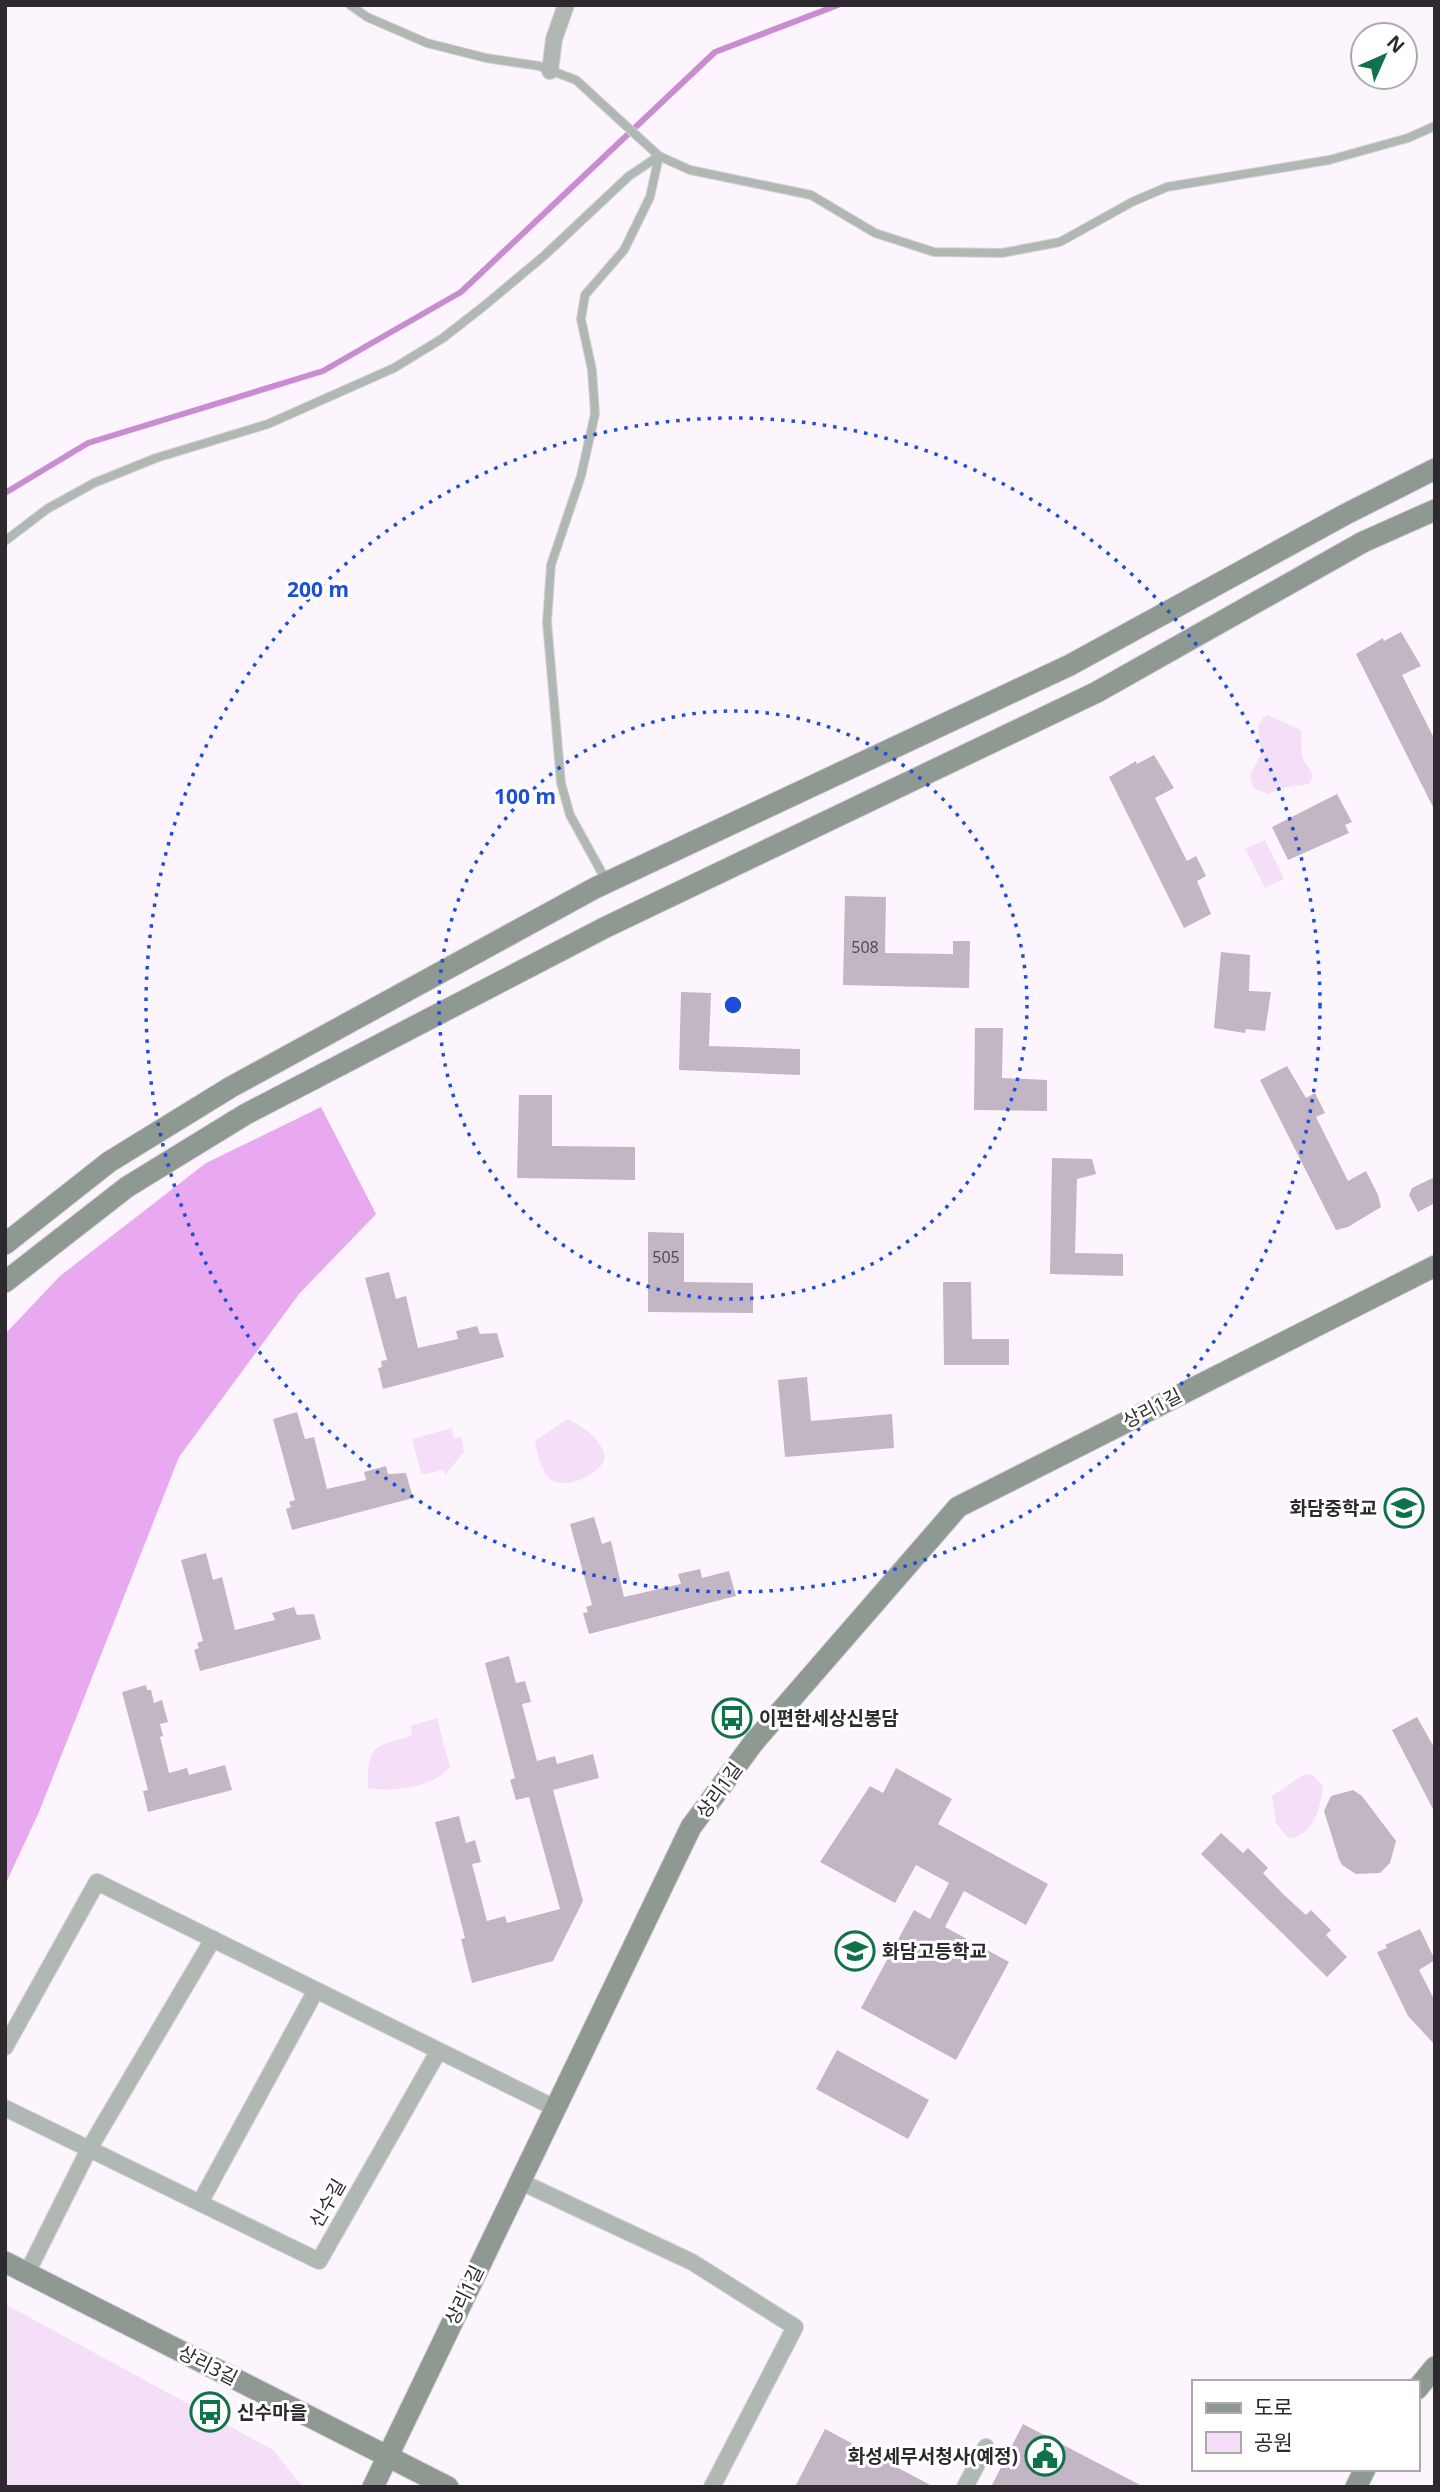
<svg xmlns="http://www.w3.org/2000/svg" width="1440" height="2492" font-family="'Noto Sans','Noto Sans KR',sans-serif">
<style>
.green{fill:#f5dff8}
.forest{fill:#e8a9f1}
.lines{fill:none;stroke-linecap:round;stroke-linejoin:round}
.stream{stroke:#c98cd3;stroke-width:6}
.building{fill:#c2b5c4}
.lane-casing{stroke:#d8d0d9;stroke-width:10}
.street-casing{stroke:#d8d0d9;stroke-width:18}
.secondary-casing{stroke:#d8d0d9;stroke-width:23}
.lane{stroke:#b0b8b3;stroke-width:8}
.street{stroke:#b0b8b3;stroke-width:16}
.secondary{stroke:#8d9991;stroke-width:21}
.ring{fill:none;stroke:#1d4ed8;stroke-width:3.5;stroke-dasharray:3.5 7}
.labels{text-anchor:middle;stroke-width:6;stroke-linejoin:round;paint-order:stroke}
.number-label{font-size:16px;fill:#534c54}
.street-label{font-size:19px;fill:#2e292f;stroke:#fff}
.poi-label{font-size:19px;font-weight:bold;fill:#2e292f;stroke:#fff;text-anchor:start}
.centre{fill:#1d4ed8;stroke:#fff;stroke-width:3.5}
.ring-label{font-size:21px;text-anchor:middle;font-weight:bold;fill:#1d4ed8;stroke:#fff;stroke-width:6;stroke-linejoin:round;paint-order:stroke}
</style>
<rect width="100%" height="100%" fill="#fdf5fe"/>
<g class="green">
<path d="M1267,715l34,15 1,27 11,18 -4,9 -28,4 -13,6 -15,-6 -3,-13 11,-21 -3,-27 5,-10z"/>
<path d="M1265,840l19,39 -19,9 -20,-39z"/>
<path d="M567,1419c16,7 37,22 38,40 -6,16 -42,33 -56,19 -9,-10 -12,-24 -14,-37z"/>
<path d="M452,1428l2,10 7,-1 3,15 -19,23 -2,-5 -18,4 -4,-1 -9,-34z"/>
<path d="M437,1718l13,49c-17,21 -57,25 -82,21 -1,-42 5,-42 44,-52l-2,-10z"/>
<path d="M1312,1774l11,12c-2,20 -10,52 -35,52l-12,-15 -4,-27 31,-21z"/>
<path d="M5,2304l268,146 30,37h-298z"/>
</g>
<path class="forest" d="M321,1107l55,107 -77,80 -120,163 -140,355 -34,73v-551l55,-58 146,-113z"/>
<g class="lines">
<path class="stream" d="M5,493l83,-50 235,-72 138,-79 254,-240 123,-47"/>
</g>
<g class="building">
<path d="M1401,632l20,34 -19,9 33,65v71l-79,-157 27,-16 1,3z"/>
<path d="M1154,755l20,33 -19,10 32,63 9,-5 10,20 -9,5 14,33 -27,14 -75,-151 27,-16 1,3z"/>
<path d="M1337,794l15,28 -7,3 4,8 -61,27 -16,-33z"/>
<path d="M845,896l41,1 -1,56 68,1v-13h17l-1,47 -126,-3z"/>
<path d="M1221,952l29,3 -1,36 22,1 -6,39 -19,-2 -1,4 -31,-5z"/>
<path d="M681,992l30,1 -2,53 91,3v26l-121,-5z"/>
<path d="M975,1028h28l-1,50 45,2v31l-73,-1z"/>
<path d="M1287,1066l19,32 9,-5 10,20 -9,4 32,64 18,-10 12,24 3,12 -33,20 -12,3 -76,-150z"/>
<path d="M519,1095h33v51l83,1v33l-118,-2z"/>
<path d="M1052,1158l40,1 4,15 -19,5 -2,74 48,1v22l-73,-2z"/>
<path d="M1435,1177v26l-17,9 -9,-17 3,-7z"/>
<path d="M648,1232l36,1v49l69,1v30l-105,-1z"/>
<path d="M389,1272l7,27 10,-3 12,52 40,-9 -2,-8 21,-5 3,8 17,-1 7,24 -121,32 -5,-21 4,-1 -1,-6 6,-1 -22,-82z"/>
<path d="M943,1282h28l1,57h37v26h-65z"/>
<path d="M807,1377l4,44 81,-7 2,34 -109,9 -7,-77z"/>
<path d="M297,1412l8,27 9,-2 13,52 39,-9 -2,-8 22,-6 2,8 18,-1 7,25 -121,32 -6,-21 5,-2 -2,-5 6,-2 -22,-81z"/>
<path d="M594,1517l8,27 9,-3 13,56 57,-13 -3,-10 22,-5 2,9 27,-7 7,25 -147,38 -6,-21 5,-1 -2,-5 6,-2 -22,-81z"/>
<path d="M206,1553l7,27 9,-3 13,53 40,-10 -3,-7 22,-6 3,8 17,-1 7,25 -121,32 -6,-21 5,-2 -2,-5 6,-2 -22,-81z"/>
<path d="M509,1656l7,27 9,-2 6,21 -9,2 15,57 18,-5 2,8 36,-10 6,24 -46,12 30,111 -30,60 -81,22 -11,-44 4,-1 -30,-116 24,-6 7,27 9,-3 6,22 -9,2 15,57 18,-5 2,7 53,-14 -31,-112 -13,3 -6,-20 5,-2 -30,-115z"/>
<path d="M146,1685l1,5h4l3,13 8,-3 6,22 -8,2 3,12 -3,1 9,36 18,-5 2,7 36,-10 7,25 -84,22 -5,-21 5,-1 -26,-98z"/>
<path d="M1417,1717l18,32v64l-43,-83z"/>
<path d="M896,1768l56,31 -14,25 110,60 -22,41 -62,-34 -19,36 64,35 -53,98 -95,-52 53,-98 16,9 19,-36 -33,-18 -21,38 -75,-41 50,-76 13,7z"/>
<path d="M1353,1790l9,6 34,45 -6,22 -10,10 -24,1 -14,-9 -3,-6 -15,-48 7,-15z"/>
<path d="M1221,1833l22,20 5,-5 20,20 -5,5 21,22 22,20 5,-5 20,20 -5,5 21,22 -20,20 -126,-123z"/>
<path d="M1420,1929l15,31 -16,10 16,31v44l-27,-29 -31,-64 10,-4 -2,-3z"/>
<path d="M837,2050l92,50 -21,39 -92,-50z"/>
<path d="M1023,2424l121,63h-153z"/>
<path d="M825,2429l109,58h-139z"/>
</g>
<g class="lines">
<g class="lane-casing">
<g id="lane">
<path d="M350,5l17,12 60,26 59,15 53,8 37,14 83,76 31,14 121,25 64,38 59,19 68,1 58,-11 72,-40 35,-15 162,-27 79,-22 27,-12"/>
<path d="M5,541l42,-32 47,-26 62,-25 112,-34 126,-56 49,-30 41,-32 61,-51 84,-79 30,-20"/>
<path d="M607,882l-37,-67 -9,-32 -14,-161 4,-57 30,-89 14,-62 -3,-44 -11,-51 4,-24 39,-45 26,-53 9,-41"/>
</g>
</g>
<g class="street-casing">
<g id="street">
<path d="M550,71l4,-32 12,-34"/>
<path d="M5,2047l92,-165 458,226"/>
<path d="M5,2108l314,153 119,-209"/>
<path d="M519,2181l173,81 103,65 -83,160"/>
<path d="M201,2201l114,-209"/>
<path d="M27,2273l62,-124 124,-210"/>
<path d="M965,2487l21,-40"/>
</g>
</g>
<g class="secondary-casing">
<g id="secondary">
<path d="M5,1244l104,-82 122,-75 364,-199 475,-223 276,-151 89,-45"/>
<path d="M5,1282l122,-95 119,-73 360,-187 491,-235 266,-150 72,-32"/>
<path d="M5,2262l443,225"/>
<path d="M1417,2389l18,-22"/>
<path d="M373,2487l318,-660 63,-85 204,-235 477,-241"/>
<path d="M1356,2487l9,-18"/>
</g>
</g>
<use href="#lane" class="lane"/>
<use href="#street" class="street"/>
<use href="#secondary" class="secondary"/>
</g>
<g class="ring">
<circle cx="733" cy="1005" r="294"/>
<circle cx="733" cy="1005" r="587"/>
</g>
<defs>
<g id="school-ring" transform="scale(2.0125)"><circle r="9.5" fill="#fff" stroke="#107248" stroke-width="1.5"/><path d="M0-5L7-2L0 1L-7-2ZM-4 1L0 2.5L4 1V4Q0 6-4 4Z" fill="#107248"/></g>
<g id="bus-ring" transform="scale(2.0125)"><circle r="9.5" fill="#fff" stroke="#107248" stroke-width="1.5"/><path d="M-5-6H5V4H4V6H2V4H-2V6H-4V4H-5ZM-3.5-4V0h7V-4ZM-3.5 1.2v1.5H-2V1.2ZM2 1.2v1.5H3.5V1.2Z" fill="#107248"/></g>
<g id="civic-ring" transform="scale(2.0125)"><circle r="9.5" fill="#fff" stroke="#107248" stroke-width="1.5"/><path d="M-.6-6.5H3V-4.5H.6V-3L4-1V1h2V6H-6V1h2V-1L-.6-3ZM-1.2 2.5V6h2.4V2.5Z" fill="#107248"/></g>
</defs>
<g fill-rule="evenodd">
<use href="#school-ring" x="1404" y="1508"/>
<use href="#bus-ring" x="732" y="1718"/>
<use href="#school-ring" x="855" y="1951"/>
<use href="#bus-ring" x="210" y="2412"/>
<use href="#civic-ring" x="1045" y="2456"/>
</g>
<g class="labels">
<g class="number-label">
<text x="865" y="953">508</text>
<text x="666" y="1263">505</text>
</g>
<g class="street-label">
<text transform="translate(1152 1408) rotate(-27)" y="7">상리1길</text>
<text transform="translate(719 1790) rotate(-54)" y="7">상리1길</text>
<text transform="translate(327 2203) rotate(-60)" y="7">신수길</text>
<text transform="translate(464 2295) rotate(-64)" y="7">상리1길</text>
<text transform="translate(208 2365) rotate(27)" y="7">상리3길</text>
</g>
<g class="poi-label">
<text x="1377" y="1515" text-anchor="end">화담중학교</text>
<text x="759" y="1725">이편한세상신봉담</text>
<text x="882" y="1958">화담고등학교</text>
<text x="237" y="2419">신수마을</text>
<text x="1018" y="2463" text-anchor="end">화성세무서청사(예정)</text>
</g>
</g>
<circle cx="733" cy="1005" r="10" class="centre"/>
<g class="ring-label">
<text x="318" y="597">200 m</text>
<text x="525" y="804">100 m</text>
</g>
<rect width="1440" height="2492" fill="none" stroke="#2e292f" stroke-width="14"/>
<rect x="1192" y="2380" width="228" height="91" fill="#ffffff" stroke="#aba9ac" stroke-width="2"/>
<rect x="1206" y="2403" width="35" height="10" fill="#8d9991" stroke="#aba9ac" stroke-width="2"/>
<text x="1254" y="2415" font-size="21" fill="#2e292f">도로</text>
<rect x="1206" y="2432" width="35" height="21" fill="#f5dff8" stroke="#aba9ac" stroke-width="2"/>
<text x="1254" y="2450" font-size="21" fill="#2e292f">공원</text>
<g transform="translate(1384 56) rotate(45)"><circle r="33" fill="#ffffff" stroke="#aba9ac" stroke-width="2"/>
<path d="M0-5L12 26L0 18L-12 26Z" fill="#107248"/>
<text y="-10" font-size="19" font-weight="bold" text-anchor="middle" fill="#2e292f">N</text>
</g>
</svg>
